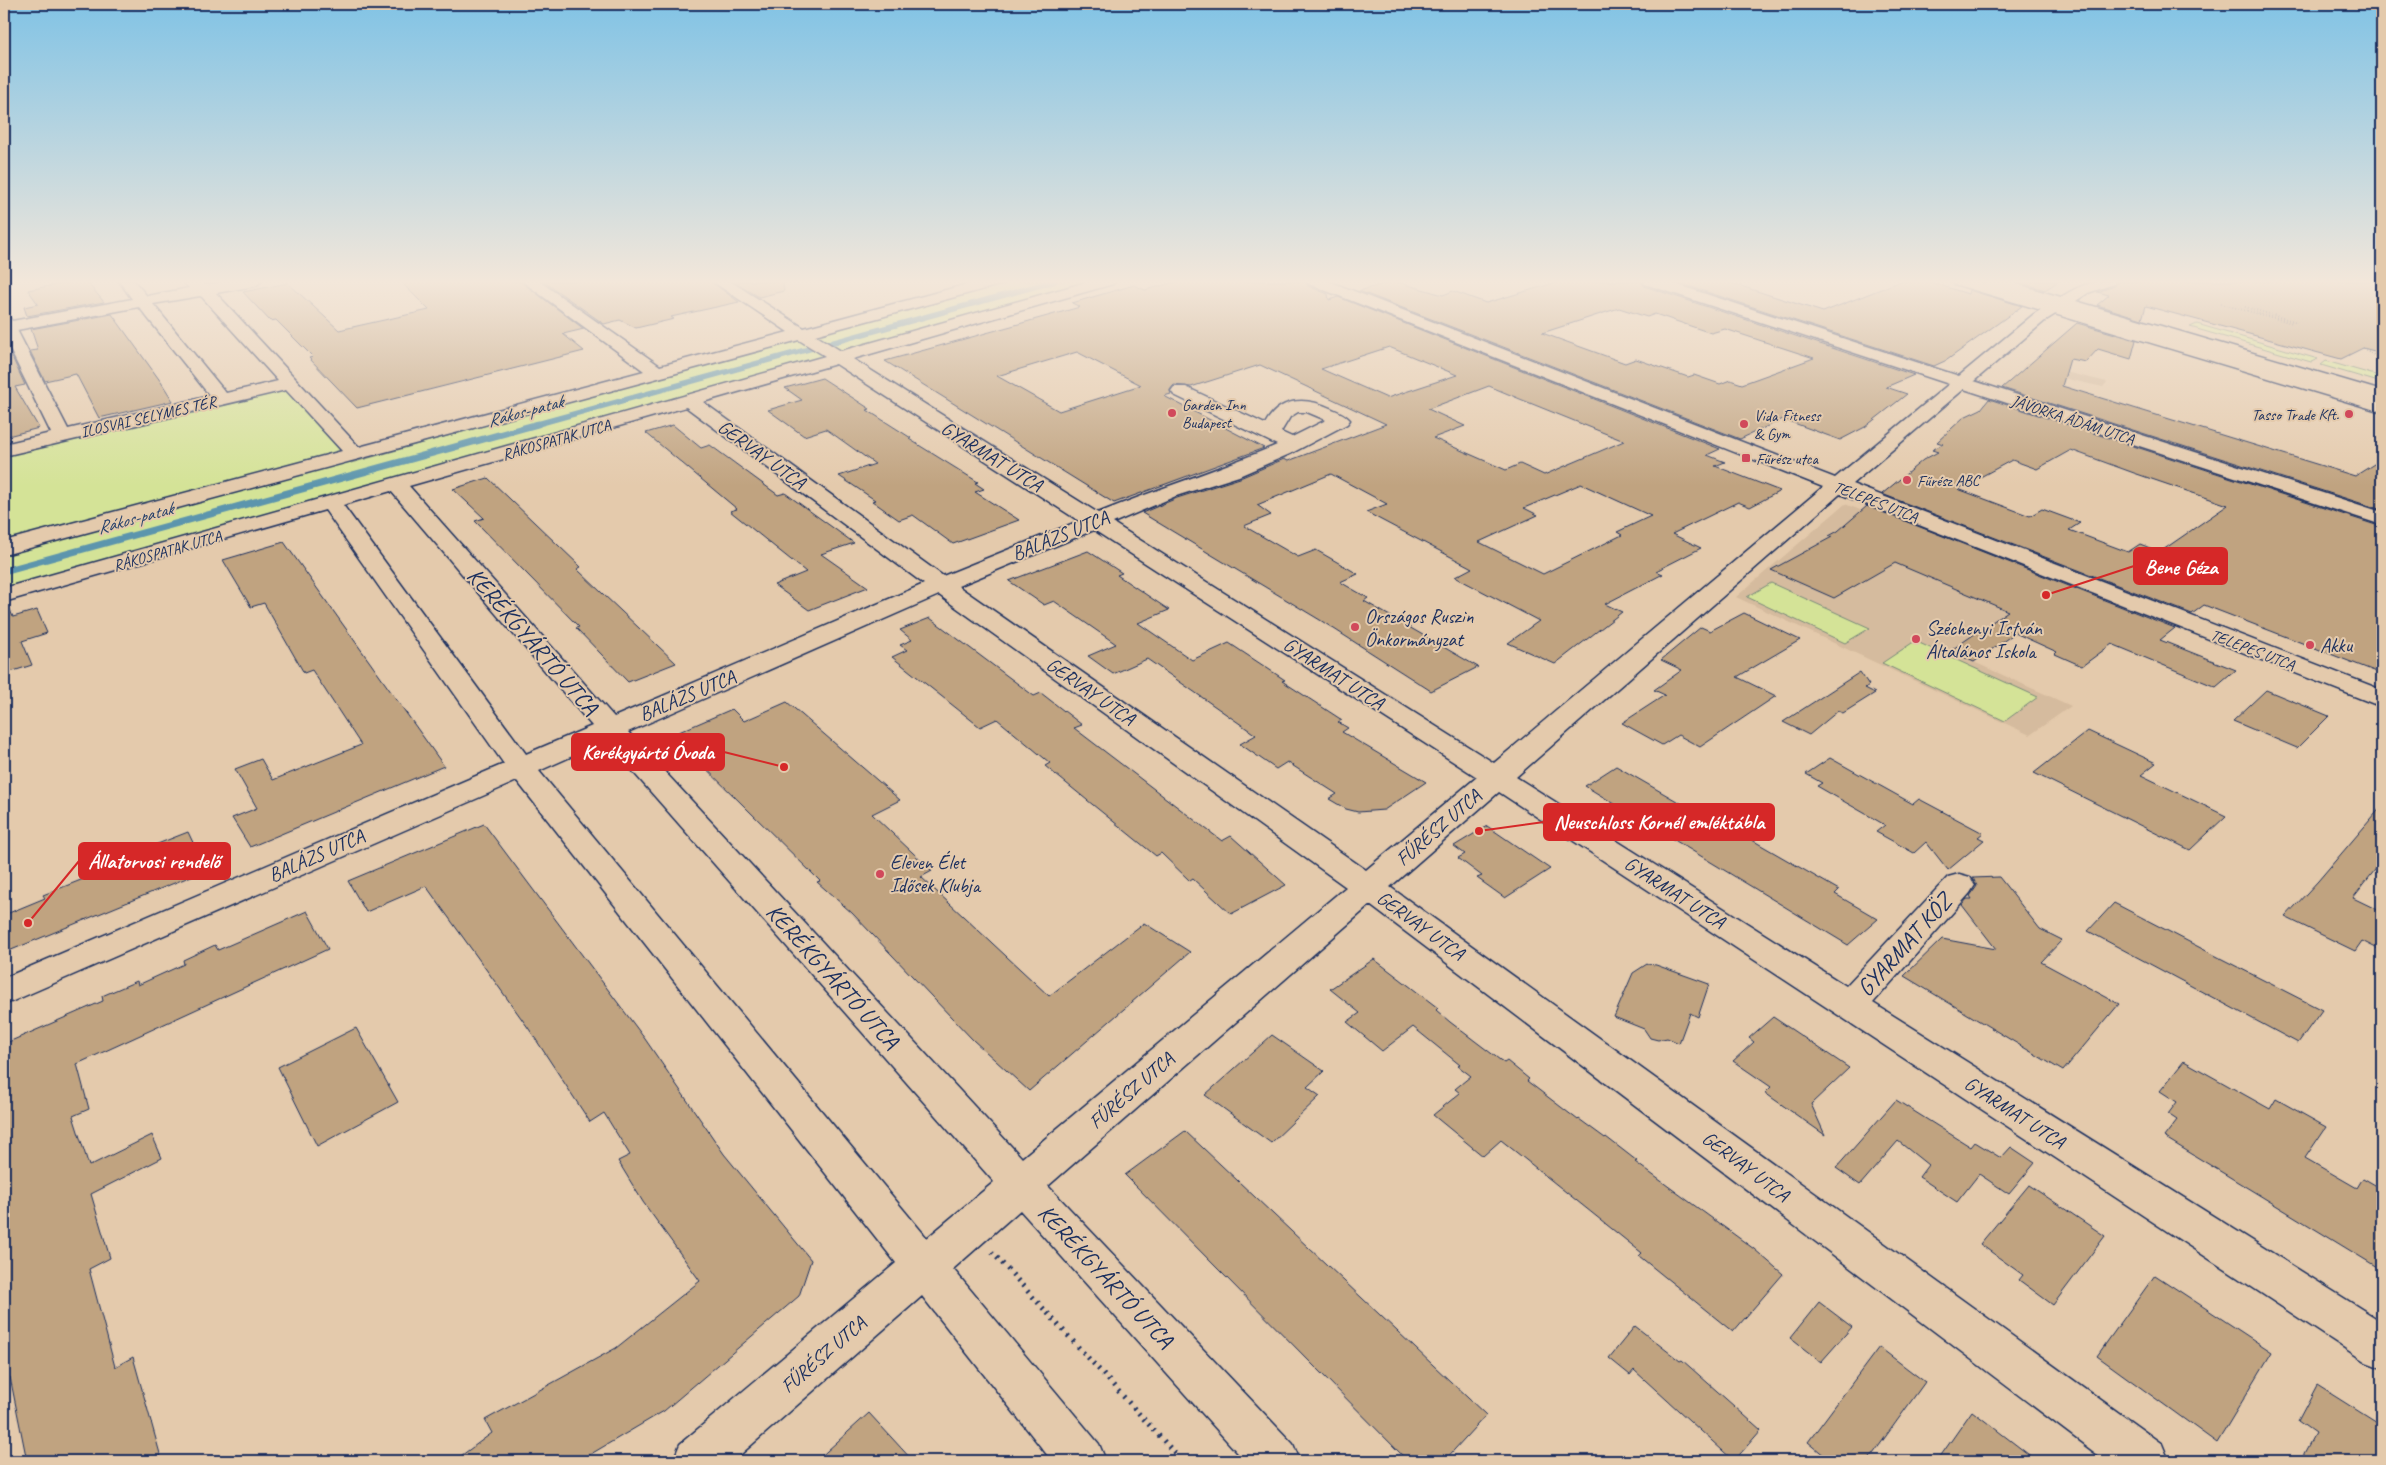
<svg xmlns="http://www.w3.org/2000/svg" width="2386" height="1465" font-family="Caveat,sans-serif">
<style>
.built{fill:#d5bb9e}
.green{fill:#d4e397;stroke:#78897a}
.lines{fill:none;stroke-linecap:round;stroke-linejoin:round}
.stream-far1{stroke:#5c95ad;stroke-width:5.5}
.stream{stroke:#5c95ad;stroke-width:7}
.building{fill:#c0a380;stroke:#1b2f5e;fill-rule:evenodd}
.minor-casing{stroke:#1b2f5e;stroke-width:3}
.major-casing{stroke:#1b2f5e;stroke-width:3}
.path-far1{stroke:#1b2f5e;stroke-width:2;stroke-dasharray:0.5 2.5;stroke-linecap:butt}
.path{stroke:#1b2f5e;stroke-width:5;stroke-dasharray:2 5.5;stroke-linecap:butt}
.minor{fill:#e4caac;fill-rule:evenodd}
.major{fill:#e4caac;fill-rule:evenodd}
.poi-dot{fill:#d1495b;stroke:#e4caac;stroke-width:2}
.labels{text-anchor:middle;stroke-width:4;stroke-linejoin:round;paint-order:stroke}
.far-poi-label{font-size:16px;fill:#1b2f5e;stroke:#e4caac;text-anchor:start}
.far-street-label{font-size:16px;fill:#1b2f5e;stroke:#e4caac}
.far-water-label{font-size:18px;font-style:italic;fill:#26406b;stroke:#e4caac}
.street-label{font-size:20px;fill:#1b2f5e;stroke:#e4caac}
.poi-label{font-size:20px;fill:#1b2f5e;stroke:#e4caac;text-anchor:start}
.near-street-label{font-size:24px;fill:#1b2f5e;stroke:#e4caac}
.leader{fill:none;stroke:#d62828;stroke-width:2}
.callout-dot{fill:#d62828;stroke:#e4caac;stroke-width:2}
.callout{fill:#d62828;stroke:#d62828;stroke-width:2}
.callout-label{font-size:21px;text-anchor:middle;font-weight:bold;fill:#fff}
</style>
<rect width="100%" height="100%" fill="#e4caac"/>
<filter id="ink" filterUnits="userSpaceOnUse"><feTurbulence type="fractalNoise" baseFrequency=".02" numOctaves="2"/><feDisplacementMap in="SourceGraphic" scale="10" xChannelSelector="R" yChannelSelector="G"/><feConvolveMatrix kernelMatrix="1 2 1 2 8 2 1 2 1" color-interpolation-filters="sRGB"/></filter>
<g filter="url(#ink)">
<g class="built">
<path d="M2027,363l80,19 -4,5 -81,-18z"/>
<path d="M1845,504l226,90 -97,68 97,44 -41,29 -294,-138z"/>
</g>
<g class="green">
<path d="M1012,281h79l-1087,307v-141l284,-66 63,82 469,-131z"/>
<path d="M2197,324l121,35 -7,3 -121,-35z"/>
<path d="M2326,361l56,16v6l-61,-18z"/>
<path d="M1771,583l99,45 -25,15 -98,-46z"/>
<path d="M1915,641l123,56 -33,24 -123,-58z"/>
</g>
<g class="lines">
<path class="stream-far1" d="M534,425l521,-144"/>
<path class="stream" d="M4,571l534,-147"/>
</g>
<g class="building">
<path d="M75,281h11l18,21 -77,14 -3,-9 14,-3 -10,-14z"/>
<path d="M400,281h120l64,48 -21,5 21,17 -227,57 -48,-50 4,-1 -37,-37 -6,1 -27,-29 45,-9 51,47 90,-20z"/>
<path d="M543,281h167l29,21 -68,15 3,2 -38,9 -16,-8 -16,4z"/>
<path d="M734,281h49l1,10 -25,6z"/>
<path d="M1179,281h126l3,5 20,8 1,6 9,-3 382,152 -13,6 18,7 -10,4 65,25 -30,16 -12,-5 -66,32 29,14 -45,23 7,3 -58,30 17,8 -67,52 -47,-21 31,-22 -84,-44 17,-9 -106,-56 21,-8 -56,-30 -74,31 14,10 -27,11 54,31 18,-7 42,24 -18,8 28,16 -4,3 114,66 -47,24 -111,-71 -178,-107 35,-15 63,-20 44,-19 4,2 98,-37 -126,-59 -69,22 -17,-2 -4,5 1,4 -7,2 100,52 -150,55 -229,-142 195,-54 -8,-4 62,-18 11,5zM1389,347l68,28 -70,23 -66,-29zM1077,352l64,33 -82,26 -62,-35zM1489,386l31,13 104,42 -80,34 -24,-11 -14,6 -73,-32 32,-12 -37,-17zM1581,484l70,32 -34,16 5,3 -79,39 -64,-32 59,-27 -14,-7z"/>
<path d="M1394,281l49,14 10,-4 33,12 75,-22h80l3,5 270,89 -28,12 21,7 -42,33 -25,13 -57,-21 -43,20 -381,-148zM1619,308l28,9 8,-3 56,19 14,-4 89,29 -72,26 -12,-4 -10,4 -26,-9 -6,2 -52,-18 -11,4 -83,-30z"/>
<path d="M1673,281h52l98,31 78,-31h27l40,13 1,-4 53,16 -75,54 -13,6z"/>
<path d="M2015,281h44l-14,9z"/>
<path d="M2118,281h264v72l-19,-5 -22,11 -195,-53 -4,13 -45,-14 12,-10 -12,-3 18,-6z"/>
<path d="M112,314l49,68 12,19 -74,17 -23,-44 -31,7 -15,-30 8,-1 -7,-21z"/>
<path d="M2077,323l59,17 -5,19 -33,-10 -12,13 -16,-3 -8,27 293,90 27,-17v51l-380,-122z"/>
<path d="M11,355l14,30 -10,2 24,41 -35,9v-80z"/>
<path d="M822,378l48,31 -3,1 44,28 -2,1 69,43 -3,1 9,6 -9,3 44,28 -66,24 -40,-29 -14,5 -27,-19 3,-1 -36,-24 36,-12 -49,-35 -22,7 -36,-26 34,-10 -17,-12z"/>
<path d="M1989,399l393,128v147l-178,-69 -12,9 -310,-120 41,-34 15,-8 -6,-2 11,-6 -6,-2 27,-25 17,-8zM2071,450l63,23 94,32 -68,47 -20,-8 -12,8 -59,-22 11,-7 -38,-14 -12,7 -72,-27 54,-29 25,9z"/>
<path d="M673,425l28,23 9,-3 68,50 7,-2 69,50 -33,11 47,33 -59,23 -35,-25 32,-13 -76,-61 7,-2 -91,-76z"/>
<path d="M488,478l93,89 -4,2 26,25 73,69 -48,19 -52,-54 3,-1 -104,-106 9,-3 -31,-29z"/>
<path d="M1867,506l308,122 -15,12 76,30 -20,17 -104,-43 -30,22 -27,-12 2,-2 -42,-19 -41,29 -24,-11 58,-40 -113,-48 -61,35 -63,-28 61,-33 -3,-1 9,-5z"/>
<path d="M284,542l160,224 -194,81 -18,-29 25,-10 -22,-39 26,-10 12,21 88,-35 -49,-75 -8,3 -40,-70 -13,4 -28,-47z"/>
<path d="M1088,551l34,22 -5,2 52,35 -31,13 54,37 37,-17 56,37 -3,1 60,39 -4,2 10,6 -6,4 84,50 -42,28 -26,2 -12,-3 -17,-10 8,-5 -50,-32 -11,7 -36,-25 16,-9 -109,-76 -34,15 -25,-18 28,-12 -62,-43 -10,4 -35,-24z"/>
<path d="M7,603l6,14 24,-7 10,23 -25,8 10,24 -28,9v-70z"/>
<path d="M1744,613l56,27 -63,37 39,19 -76,51 -22,-12 -16,10 -40,-22 43,-28 -11,-5 28,-20 -21,-10 40,-33 9,4z"/>
<path d="M930,618l104,78 7,-3 41,32 -8,3 148,113 9,-5 55,49 -55,29 -38,-35 -3,2 -29,-28 -5,3 -111,-90 5,-3 -53,-44 -17,8 -88,-70 15,-7 -7,-5 12,-5 -12,-10z"/>
<path d="M1860,672l9,13 -4,3 10,5 -32,20 -5,-2 -29,24 -26,-13z"/>
<path d="M2266,690l63,26 -32,32 -64,-27z"/>
<path d="M787,702l113,98 -28,14 60,57 -11,6 128,119 95,-73 46,29 -161,139 -56,-51 -121,-127 -35,-31 3,-1 -148,-146 60,-26 12,12z"/>
<path d="M2088,731l68,32 -15,12 85,41 -36,34 -156,-77z"/>
<path d="M1830,758l83,46 6,-5 64,34 -5,4 6,3 -36,30 -22,-28 -12,11 -38,-21 9,-7 -68,-39 5,-3 -16,-9z"/>
<path d="M1616,766l73,42 4,-2 146,84 -4,4 43,25 -30,26 -263,-159z"/>
<path d="M2382,806v55l-29,37 29,14v39l-20,-10 -7,10 -70,-34 33,-36z"/>
<path d="M484,824l161,215 79,115 87,106 -12,36 -135,115 -85,50h-125l38,-28 -7,-13 131,-72 84,-67 -57,-79 -25,-41 12,-6 -26,-42 -14,9 -61,-93 -103,-143 -60,26 -18,-31z"/>
<path d="M1487,826l63,43 -45,29 -28,-20 5,-2 -24,-18 7,-4 -11,-8z"/>
<path d="M188,832l18,38 -202,83v-38l41,-17 -2,-3 91,-36 -2,-5z"/>
<path d="M1999,877l41,52 22,11 -21,22 78,42 -56,67 -159,-95 38,-37 54,10 -34,-44 5,-6h5l-2,-3 7,-10 -4,-8z"/>
<path d="M2114,903l106,55 102,52 -24,33 -210,-112z"/>
<path d="M307,911l21,38 -251,115 12,45 -16,7 16,50 63,-31 10,23 -71,36 19,64 -21,11 26,98 18,-10 29,104h-135l-17,-84 -6,3v-336l99,-43 -1,-5 35,-15 1,4 46,-21 -1,-4 32,-15 3,5z"/>
<path d="M1374,959l64,49 -2,2 14,12 54,41 3,-2 22,18 -2,2 51,39 1,-1 26,19 1,-1 31,24 -2,1 119,87 29,25 -50,58 -94,-76 3,-3 -141,-113 -18,16 -50,-41 27,-22 -5,-4 16,-13 -13,-10 2,-1 -47,-38 -31,24 -35,-29 13,-9 -30,-24z"/>
<path d="M1647,964l9,1 53,19 -11,33 -8,-4 -11,30 -12,-5 -9,2 -8,-2 -6,-9 -30,-12 19,-44z"/>
<path d="M1773,1017l76,51 -38,36 14,31 -60,-42 6,-6 -38,-26 21,-19 -5,-4z"/>
<path d="M356,1028l42,74 -81,44 -39,-79z"/>
<path d="M1272,1035l52,36 -17,16 13,9 -49,47 -66,-48z"/>
<path d="M2184,1061l86,48 6,-10 50,28 -21,31 52,30 6,-10 19,11v81l-218,-133 13,-17 -9,-6 9,-12 -17,-11z"/>
<path d="M1896,1100l75,47 4,-5 26,16 10,-11 24,16 -26,31 -30,-20 -22,28 -38,-25 9,-12 -30,-24 -38,44 -24,-17z"/>
<path d="M1185,1131l301,284 -42,46h-36l-283,-286z"/>
<path d="M2029,1185l76,51 -52,69 -34,-25 4,-5 -43,-31z"/>
<path d="M2155,1275l117,77 -55,91 -120,-87z"/>
<path d="M1819,1302l33,25 -31,35 -31,-24z"/>
<path d="M1635,1326l45,35 2,-1 79,70 -27,31 -100,-91 -4,5 -21,-17z"/>
<path d="M1879,1347l46,35 -57,79h-37l-23,-19z"/>
<path d="M2317,1385l65,41v35h-82l15,-28 -17,-12z"/>
<path d="M1972,1411l65,50h-100z"/>
<path d="M869,1413l44,48h-97z"/>
</g>
<g class="lines">
<g class="minor-casing">
<path id="minor" d="M119,281h15l13,15 42,-8 -4,-4 2,-3h12l7,4 22,-4h34l-7,5 -39,7 143,154 285,-76 -122,-90h17l121,85 128,-34 -76,-51h18l74,47 175,-47h26l-2,3 -188,51 26,16 249,-70h25l-2,3 -260,75 245,154c59,-24 120,-43 179,-68l-103,-50 -3,-4 3,-4h12l79,37c14,-26 39,-28 65,-16 7,3 15,6 20,12l-3,4 -55,29 -53,23 -63,20 -63,27 381,240 329,-276 -514,-203 -2,-3h21l507,197 114,-94 -304,-100 -2,-3h23l293,95 75,-62 16,-10 -65,-20 -2,-3h24l54,16c21,-13 31,-16 55,-16l-2,3 -26,9 -12,8 306,90v12l-317,-95 -19,12 -72,61 408,131v13l-418,-136 -112,95 530,206v17l-542,-213 -324,283 330,209 102,-109 11,-3 11,3 5,8 -5,8 -97,110 509,319v46l-16,-6 -867,-570 -109,95 772,557 7,17h-63l-736,-556 -322,281 245,258 7,17h-55l-225,-251 -67,59 146,175 7,17h-54l-130,-165 -189,165h-60l7,-17 216,-181 -379,-482 -513,224v-27l500,-214 -179,-254 -321,92v-14l821,-232 -26,-16 -795,215v-14l338,-90 -56,-61 -282,66v-12l47,-11 -47,-96v-21l6,2 2,3 120,-22zM200,296l2,1 76,84 -52,12 -73,-89zM139,307l71,89 -142,33 -51,-99zM836,364l243,157 -136,55 -240,-174zM686,407l238,177 -310,133 -205,-231zM1298,412h9l19,8 -34,17 -11,-5 9,-15zM391,491l201,235 -66,28 -183,-249zM1094,530l383,247 -111,93 -408,-284zM939,595l407,292 -324,271 -394,-426zM606,741l388,441 -67,56 -388,-467z"/>
</g>
<g class="major-casing">
<path id="major" d="M1952,281h24l406,119v12l-428,-128z"/>
</g>
<g class="path-far1">
<path d="M2221,304l72,19"/>
<path d="M2245,307l52,15"/>
<path d="M2363,348l19,12"/>
</g>
<path class="path" d="M992,1252l190,209"/>
<use href="#minor" class="minor"/>
<use href="#major" class="major"/>
</g>
</g>
<linearGradient id="sky" x2="0" y2="1"><stop stop-color="#81c3e5"/><stop offset="0.58" stop-color="#f3e7da"/><stop offset="1" stop-color="#f3e7da" stop-opacity="0"/></linearGradient>
<rect width="2386" height="486" fill="url(#sky)"/>
<g class="poi-dot">
<circle cx="1172" cy="413" r="5"/>
<circle cx="2349" cy="414" r="5"/>
<circle cx="1744" cy="424" r="5"/>
<rect x="1741" y="453" width="10" height="10" rx="2.5"/>
<circle cx="1907" cy="480" r="5"/>
<circle cx="1355" cy="627" r="5"/>
<circle cx="1916" cy="639" r="5"/>
<circle cx="2310" cy="645" r="5"/>
<circle cx="880" cy="874" r="5"/>
</g>
<g class="labels">
<g class="far-poi-label">
<text x="1182" y="410">Garden Inn<tspan x="1182" dy="18">Budapest</tspan></text>
<text x="2339" y="420" text-anchor="end">Tasso Trade Kft.</text>
<text x="1754" y="421">Vida Fitness<tspan x="1754" dy="18">&amp; Gym</tspan></text>
<text x="1756" y="464">Fűrész utca</text>
<text x="1917" y="486">Fűrész ABC</text>
</g>
<g class="far-street-label">
<text transform="translate(148 416) rotate(-13)" y="6">ILOSVAI SELYMES TÉR</text>
<text transform="translate(2073 419) rotate(18)" y="6">JÁVORKA ÁDÁM UTCA</text>
<text transform="translate(556 439) rotate(-16)" y="6">RÁKOSPATAK UTCA</text>
<text transform="translate(1876 501) rotate(21)" y="6">TELEPES UTCA</text>
<text transform="translate(167 550) rotate(-16)" y="6">RÁKOSPATAK UTCA</text>
<text transform="translate(2253 649) rotate(21)" y="6">TELEPES UTCA</text>
</g>
<g class="far-water-label">
<text transform="translate(525 411) rotate(-15)" y="6">Rákos-patak</text>
<text transform="translate(135 518) rotate(-15)" y="6">Rákos-patak</text>
</g>
<g class="street-label">
<text transform="translate(762 454) rotate(36)" y="7">GERVAY UTCA</text>
<text transform="translate(992 456) rotate(32)" y="7">GYARMAT UTCA</text>
<text transform="translate(1060 535) rotate(-22)" y="7">BALÁZS UTCA</text>
<text transform="translate(1334 673) rotate(33)" y="7">GYARMAT UTCA</text>
<text transform="translate(1091 691) rotate(35)" y="7">GERVAY UTCA</text>
<text transform="translate(687 695) rotate(-23)" y="7">BALÁZS UTCA</text>
<text transform="translate(1438 827) rotate(-41)" y="7">FŰRÉSZ UTCA</text>
<text transform="translate(316 855) rotate(-24)" y="7">BALÁZS UTCA</text>
<text transform="translate(1675 892) rotate(33)" y="7">GYARMAT UTCA</text>
<text transform="translate(1421 925) rotate(36)" y="7">GERVAY UTCA</text>
<text transform="translate(1131 1090) rotate(-41)" y="7">FŰRÉSZ UTCA</text>
<text transform="translate(2015 1112) rotate(33)" y="7">GYARMAT UTCA</text>
<text transform="translate(1746 1166) rotate(37)" y="7">GERVAY UTCA</text>
<text transform="translate(823 1354) rotate(-41)" y="7">FŰRÉSZ UTCA</text>
</g>
<g class="poi-label">
<text x="1365" y="623">Országos Ruszin<tspan x="1365" dy="23">Önkormányzat</tspan></text>
<text x="1926" y="635">Széchenyi István<tspan x="1926" dy="23">Általános Iskola</tspan></text>
<text x="2320" y="652">Akku</text>
<text x="890" y="869">Eleven Élet<tspan x="890" dy="23">Idősek Klubja</tspan></text>
</g>
<g class="near-street-label">
<text transform="translate(533 641) rotate(49)" y="8">KERÉKGYÁRTÓ UTCA</text>
<text transform="translate(1904 945) rotate(-48)" y="8">GYARMAT KÖZ</text>
<text transform="translate(833 976) rotate(48)" y="8">KERÉKGYÁRTÓ UTCA</text>
<text transform="translate(1106 1276) rotate(47)" y="8">KERÉKGYÁRTÓ UTCA</text>
</g>
</g>
<path class="leader" d="M2046 595L2134 566M784 767L724 752M1479 831L1544 822M28 923L79 861"/>
<g class="callout-dot">
<circle cx="2046" cy="595" r="5"/>
<circle cx="784" cy="767" r="5"/>
<circle cx="1479" cy="831" r="5"/>
<circle cx="28" cy="923" r="5"/>
</g>
<g class="callout">
<rect x="2134" y="548" width="93" height="36" rx="5"/>
<rect x="572" y="734" width="152" height="36" rx="5"/>
<rect x="1544" y="804" width="230" height="36" rx="5"/>
<rect x="79" y="843" width="151" height="36" rx="5"/>
</g>
<g class="callout-label">
<text x="2181" y="574">Bene Géza</text>
<text x="648" y="759">Kerékgyártó Óvoda</text>
<text x="1659" y="829">Neuschloss Kornél emléktábla</text>
<text x="154" y="868">Állatorvosi rendelő</text>
</g>
<rect width="2386" height="1465" fill="none" stroke="#e4caac" stroke-width="20"/>
<rect x="10" y="10" width="2366" height="1445" fill="none" stroke="#1b2f5e" stroke-width="2" filter="url(#ink)"/>
</svg>
